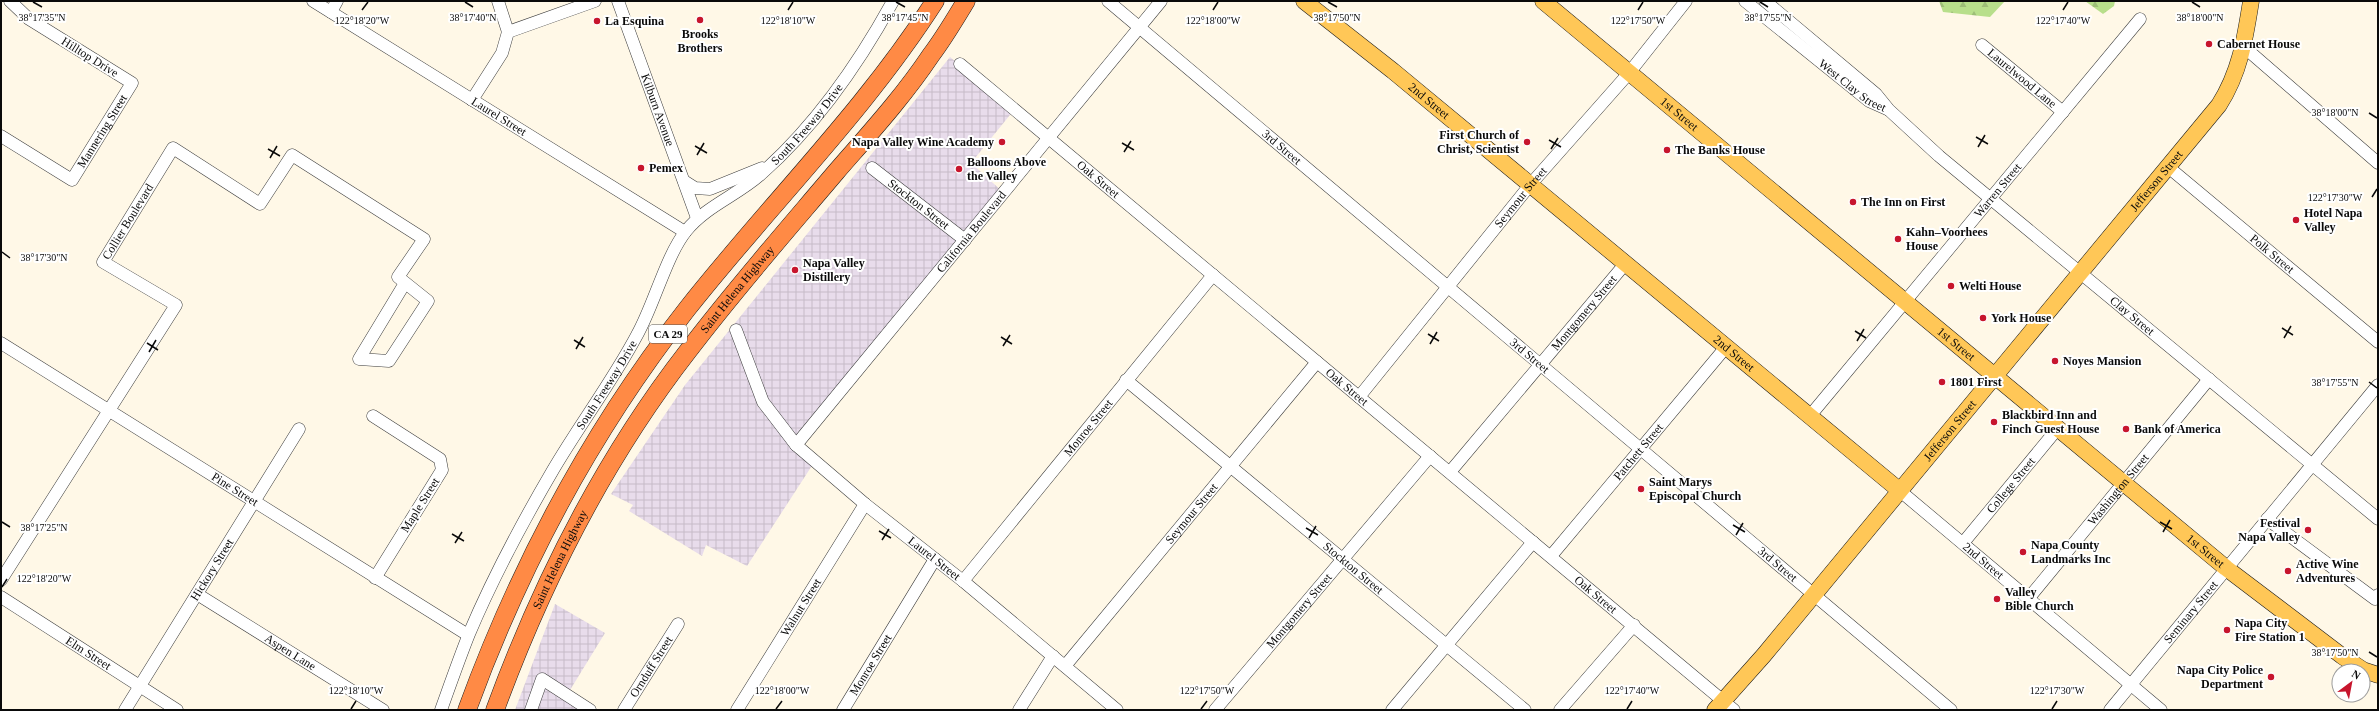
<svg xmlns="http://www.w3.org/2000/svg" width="2379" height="711" font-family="'Times New Roman',serif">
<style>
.industrial{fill:url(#industrial-grid)}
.forest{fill:url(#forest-firs)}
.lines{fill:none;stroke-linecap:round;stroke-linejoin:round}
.minor-casing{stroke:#3d3d3d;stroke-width:13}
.major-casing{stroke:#1b1b1b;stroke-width:17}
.highway-casing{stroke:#1b1b1b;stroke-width:19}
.minor{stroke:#fff;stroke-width:12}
.major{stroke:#ffc757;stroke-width:16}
.highway{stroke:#ff8a45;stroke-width:18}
.ticks{fill:none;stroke:#0a0a0a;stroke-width:1.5}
.poi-dot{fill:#c7152d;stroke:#fff;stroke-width:1.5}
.labels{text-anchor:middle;stroke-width:4;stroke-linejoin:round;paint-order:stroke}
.shield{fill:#fff;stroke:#545454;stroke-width:1}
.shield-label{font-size:11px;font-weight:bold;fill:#0a0a0a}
.poi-label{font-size:12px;font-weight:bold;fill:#0a0a0a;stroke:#fff;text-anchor:start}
.street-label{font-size:12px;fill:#0a0a0a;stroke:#fff}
.ticks-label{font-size:10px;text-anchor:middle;fill:#0a0a0a;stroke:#fff;stroke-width:4;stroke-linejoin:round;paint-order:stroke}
</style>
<defs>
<pattern id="industrial-grid" width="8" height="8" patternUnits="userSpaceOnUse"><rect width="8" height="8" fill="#e8dceb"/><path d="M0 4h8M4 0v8" fill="none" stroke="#c6bbc8"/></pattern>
<pattern id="forest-firs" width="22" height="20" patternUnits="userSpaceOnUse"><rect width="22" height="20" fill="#b8df8b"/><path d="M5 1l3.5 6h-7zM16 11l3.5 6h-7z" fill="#9dbe77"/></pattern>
</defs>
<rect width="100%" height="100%" fill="#fff8e7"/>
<g class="industrial">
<path d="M950,57l64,53 -43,53 33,30 -208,251 19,17 -68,105 -41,-21 -4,11 -73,-45 4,-6 -22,-11 74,-109z"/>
<path d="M555,604l50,29 -38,62 23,15h-75z"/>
</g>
<g class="forest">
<path d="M1939,1h66l-15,16 -47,-5z"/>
<path d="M2085,1h30l-1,5 -11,8z"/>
</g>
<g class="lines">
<g class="minor-casing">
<g id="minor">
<path id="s1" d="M313,1l372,231"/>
<path d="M498,1l10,31"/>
<path id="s2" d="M618,1l79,217"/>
<path id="s3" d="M1108,1l843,709"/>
<path id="s4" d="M1745,1l124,100 18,8"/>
<path id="s5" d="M1765,1l111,93 13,16 50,46 439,363"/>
<path d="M331,12l6,-11"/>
<path id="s6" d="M1982,45l81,67"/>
<path d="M2244,47l134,116"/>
<path id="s7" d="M960,64l774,646"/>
<path d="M472,100l30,-47 6,-21 87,-31"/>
<path id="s8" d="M1,136l71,44 60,-97 -103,-64 -19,-18"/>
<path id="s9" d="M2167,166l211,176"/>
<path id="s10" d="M872,168l93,72"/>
<path d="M684,181l11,7 15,1 52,-21"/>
<path id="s11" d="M736,330l27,72 33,43 69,59 98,77 154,129"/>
<path id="s12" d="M1,343l467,292"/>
<path id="s13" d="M1126,380l399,330"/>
<path id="s14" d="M1359,397l171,-212 99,-112 57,-72"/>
<path d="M373,416l67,43 2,11 -67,108"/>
<path id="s15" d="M1809,417l331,-398"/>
<path id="s16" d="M796,445l365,-444"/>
<path id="s17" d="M1450,472l175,-208"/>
<path id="s18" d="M1899,490l262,220"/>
<path d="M2267,519l108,80 3,-4"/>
<path id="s19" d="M1963,543l95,-115"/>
<path id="s20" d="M1551,556l175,-209"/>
<path id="s21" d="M1,580l175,-275 -73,-43 70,-114 87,56 32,-49 132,84 -26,38 30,24 -39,60 -30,-2 46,-76"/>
<path id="s22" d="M963,581l250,-306"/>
<path id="s23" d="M197,594l186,116"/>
<path id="s24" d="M1,597l176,113"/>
<path id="s25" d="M2028,599l181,-220"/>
<path id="s26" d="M1065,666l252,-304"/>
<path id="s27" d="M125,710l174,-281"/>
<path id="s28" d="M441,710c9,-25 18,-51 28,-76 24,-57 53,-111 84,-164 27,-46 59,-88 84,-135 17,-30 29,-79 49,-104 20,-25 52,-36 75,-57 53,-47 98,-111 132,-173"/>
<path d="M531,710l11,-31 48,31"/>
<path id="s29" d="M624,710l54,-86"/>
<path id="s30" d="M737,710l128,-206"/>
<path id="s31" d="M843,710l92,-151"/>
<path d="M1019,710l34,-54"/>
<path id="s32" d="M1215,710l215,-254"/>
<path d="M1392,710l141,-168"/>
<path d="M1560,710l74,-85"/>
<path id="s33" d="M2110,710l268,-325"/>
</g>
</g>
<g class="major-casing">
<g id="major">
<path id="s34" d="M1304,1l89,70 506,419"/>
<path id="s35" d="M1543,1l683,567 116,88 21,14 15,5"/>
<path id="s36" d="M1715,710l49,-55 455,-550c21,-33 26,-66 32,-104"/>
</g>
</g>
<g class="highway-casing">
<g id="highway">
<path d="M467,710c53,-145 125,-280 220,-401 82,-104 177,-197 248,-308"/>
<path id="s37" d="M495,710c47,-128 109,-251 193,-359 47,-62 98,-120 148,-179 33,-38 67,-75 95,-117 13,-17 24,-36 35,-54"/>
</g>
</g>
<use href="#minor" class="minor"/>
<use href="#major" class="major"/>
<use href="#highway" class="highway"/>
</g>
<path class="ticks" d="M33,2l9,5M465,2l8,5M896,2l9,5M1328,2l9,5M1760,2l8,5M2192,2l8,5M362,10l6,-8M788,10l5,-8M1213,10l5,-8M1638,10l5,-8M2063,10l5,-8M2369,113l8,5M1976,137l12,7M1549,140l12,7M1122,143l12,7M695,146l12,7M1978,147l7,-12M268,149l12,7M1551,149l7,-11M1124,152l7,-11M697,155l7,-12M270,158l7,-12M2372,197l5,-8M2,252l8,6M2282,328l11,7M1855,331l11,7M1428,334l11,7M1001,337l11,7M2284,338l7,-12M574,340l11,7M1857,341l7,-12M147,343l11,7M1430,344l7,-12M1003,346l7,-11M576,349l7,-12M149,352l7,-12M2369,382l8,6M2,522l8,5M2160,522l12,7M1733,525l12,7M1306,528l12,7M879,531l12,7M2163,532l7,-12M452,534l12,7M1736,535l7,-12M1309,538l7,-12M882,540l7,-11M455,543l7,-11M2,587l5,-8M2369,652l8,5M351,709l5,-8M776,709l6,-8M1201,709l6,-8M1627,709l5,-8M2052,709l5,-8"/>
<g class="poi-dot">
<circle cx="700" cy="20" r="4"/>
<circle cx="597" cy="21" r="4"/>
<circle cx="2209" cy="44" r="4"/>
<circle cx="1002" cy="142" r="4"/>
<circle cx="1527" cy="142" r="4"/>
<circle cx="1667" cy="150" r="4"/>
<circle cx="641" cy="168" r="4"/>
<circle cx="959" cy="169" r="4"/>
<circle cx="1853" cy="202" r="4"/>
<circle cx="2296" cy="220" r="4"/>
<circle cx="1898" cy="239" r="4"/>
<circle cx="795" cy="270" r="4"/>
<circle cx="1951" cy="286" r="4"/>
<circle cx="1983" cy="318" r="4"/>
<circle cx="2055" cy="361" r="4"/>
<circle cx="1942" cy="382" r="4"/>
<circle cx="1994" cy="422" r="4"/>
<circle cx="2126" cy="429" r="4"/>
<circle cx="1641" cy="489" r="4"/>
<circle cx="2308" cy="530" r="4"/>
<circle cx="2023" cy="552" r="4"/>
<circle cx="2288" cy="571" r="4"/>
<circle cx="1997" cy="599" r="4"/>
<circle cx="2227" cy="630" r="4"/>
<circle cx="2271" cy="677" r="4"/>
</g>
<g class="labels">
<rect class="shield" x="649" y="325" width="38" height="18" rx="3"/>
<g class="shield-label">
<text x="668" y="338">CA 29</text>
</g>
<g class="poi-label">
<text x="605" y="25">La Esquina</text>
<text x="700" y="38" text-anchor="middle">Brooks<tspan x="700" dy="14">Brothers</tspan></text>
<text x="2217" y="48">Cabernet House</text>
<text x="1519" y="139" text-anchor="end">First Church of<tspan x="1519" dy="14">Christ, Scientist</tspan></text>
<text x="994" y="146" text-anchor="end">Napa Valley Wine Academy</text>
<text x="1675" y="154">The Banks House</text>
<text x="967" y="166">Balloons Above<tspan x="967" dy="14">the Valley</tspan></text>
<text x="649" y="172">Pemex</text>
<text x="1861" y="206">The Inn on First</text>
<text x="2304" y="217">Hotel Napa<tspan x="2304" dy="14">Valley</tspan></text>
<text x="1906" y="236">Kahn–Voorhees<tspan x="1906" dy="14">House</tspan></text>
<text x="803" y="267">Napa Valley<tspan x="803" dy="14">Distillery</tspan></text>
<text x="1959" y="290">Welti House</text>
<text x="1991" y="322">York House</text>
<text x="2063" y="365">Noyes Mansion</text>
<text x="1950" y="386">1801 First</text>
<text x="2002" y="419">Blackbird Inn and<tspan x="2002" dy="14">Finch Guest House</tspan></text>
<text x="2134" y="433">Bank of America</text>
<text x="1649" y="486">Saint Marys<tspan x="1649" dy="14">Episcopal Church</tspan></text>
<text x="2300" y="527" text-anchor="end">Festival<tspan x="2300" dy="14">Napa Valley</tspan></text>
<text x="2031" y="549">Napa County<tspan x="2031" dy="14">Landmarks Inc</tspan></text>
<text x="2296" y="568">Active Wine<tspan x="2296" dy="14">Adventures</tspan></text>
<text x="2005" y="596">Valley<tspan x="2005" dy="14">Bible Church</tspan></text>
<text x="2235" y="627">Napa City<tspan x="2235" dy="14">Fire Station 1</tspan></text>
<text x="2263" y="674" text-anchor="end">Napa City Police<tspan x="2263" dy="14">Department</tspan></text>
</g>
<g class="street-label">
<text transform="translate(90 57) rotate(32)" y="4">Hilltop Drive</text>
<text dy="4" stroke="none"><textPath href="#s6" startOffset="52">Laurelwood Lane</textPath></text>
<text dy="4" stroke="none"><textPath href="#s4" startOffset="137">West Clay Street</textPath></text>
<text dy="4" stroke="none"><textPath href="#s34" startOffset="160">2nd Street</textPath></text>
<text dy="4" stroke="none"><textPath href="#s2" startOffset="116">Kilburn Avenue</textPath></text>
<text dy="4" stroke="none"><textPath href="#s35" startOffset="177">1st Street</textPath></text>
<text dy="4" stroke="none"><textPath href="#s1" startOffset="219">Laurel Street</textPath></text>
<text dy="4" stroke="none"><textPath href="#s28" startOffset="702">South Freeway Drive</textPath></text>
<text dy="4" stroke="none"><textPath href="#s8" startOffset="141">Mannering Street</textPath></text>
<text dy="4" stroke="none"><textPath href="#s3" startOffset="227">3rd Street</textPath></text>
<text dy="4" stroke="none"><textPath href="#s7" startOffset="180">Oak Street</textPath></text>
<text dy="4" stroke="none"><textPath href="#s36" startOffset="689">Jefferson Street</textPath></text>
<text dy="4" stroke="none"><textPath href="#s15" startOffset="295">Warren Street</textPath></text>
<text dy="4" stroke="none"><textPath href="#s14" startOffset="257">Seymour Street</textPath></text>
<text dy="4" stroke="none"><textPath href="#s10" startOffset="59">Stockton Street</textPath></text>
<text dy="4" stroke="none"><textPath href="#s21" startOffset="458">Collier Boulevard</textPath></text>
<text dy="4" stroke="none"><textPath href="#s16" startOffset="276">California Boulevard</textPath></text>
<text dy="4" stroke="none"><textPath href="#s9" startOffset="137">Polk Street</textPath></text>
<text dy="4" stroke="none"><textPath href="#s37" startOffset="488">Saint Helena Highway</textPath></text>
<text dy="4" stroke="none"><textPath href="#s17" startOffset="208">Montgomery Street</textPath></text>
<text dy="4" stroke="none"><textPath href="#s5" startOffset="484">Clay Street</textPath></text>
<text dy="4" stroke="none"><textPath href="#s35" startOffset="537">1st Street</textPath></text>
<text dy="4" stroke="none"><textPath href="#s34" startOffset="556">2nd Street</textPath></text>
<text dy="4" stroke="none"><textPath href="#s3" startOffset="551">3rd Street</textPath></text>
<text dy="4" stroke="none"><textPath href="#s28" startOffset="366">South Freeway Drive</textPath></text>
<text dy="4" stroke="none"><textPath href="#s7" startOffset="504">Oak Street</textPath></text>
<text dy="4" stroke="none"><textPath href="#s22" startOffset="198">Monroe Street</textPath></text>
<text dy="4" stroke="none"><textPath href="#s36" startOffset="365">Jefferson Street</textPath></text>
<text dy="4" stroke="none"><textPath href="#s20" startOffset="136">Patchett Street</textPath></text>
<text dy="4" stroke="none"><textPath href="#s19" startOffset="75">College Street</textPath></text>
<text dy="4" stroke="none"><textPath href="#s25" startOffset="142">Washington Street</textPath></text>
<text dy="4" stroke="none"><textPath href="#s12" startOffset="276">Pine Street</textPath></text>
<text transform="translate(420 505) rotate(-58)" y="4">Maple Street</text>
<text dy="4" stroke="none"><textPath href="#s26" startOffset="198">Seymour Street</textPath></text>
<text dy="4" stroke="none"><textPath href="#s35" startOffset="861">1st Street</textPath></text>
<text dy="4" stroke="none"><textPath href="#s11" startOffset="310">Laurel Street</textPath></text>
<text dy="4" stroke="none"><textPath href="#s37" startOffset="164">Saint Helena Highway</textPath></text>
<text dy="4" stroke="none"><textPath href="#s18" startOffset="110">2nd Street</textPath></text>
<text dy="4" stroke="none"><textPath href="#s3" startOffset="875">3rd Street</textPath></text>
<text dy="4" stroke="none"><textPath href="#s13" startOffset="295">Stockton Street</textPath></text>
<text dy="4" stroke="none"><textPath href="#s27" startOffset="165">Hickory Street</textPath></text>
<text dy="4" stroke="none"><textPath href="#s7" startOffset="828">Oak Street</textPath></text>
<text dy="4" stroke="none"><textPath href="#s30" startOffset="121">Walnut Street</textPath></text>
<text dy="4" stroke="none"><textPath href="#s32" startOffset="130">Montgomery Street</textPath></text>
<text dy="4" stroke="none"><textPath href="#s33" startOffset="127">Seminary Street</textPath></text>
<text dy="4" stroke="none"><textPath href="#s23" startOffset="110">Aspen Lane</textPath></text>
<text dy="4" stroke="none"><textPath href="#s24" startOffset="104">Elm Street</textPath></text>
<text dy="4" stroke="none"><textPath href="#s31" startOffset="53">Monroe Street</textPath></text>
<text dy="4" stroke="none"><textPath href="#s29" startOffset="51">Ornduff Street</textPath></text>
</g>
</g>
<g class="ticks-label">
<text x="42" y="21">38°17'35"N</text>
<text x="473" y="21">38°17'40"N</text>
<text x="905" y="21">38°17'45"N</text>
<text x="1337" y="21">38°17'50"N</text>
<text x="1768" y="21">38°17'55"N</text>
<text x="2200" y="21">38°18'00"N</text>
<text x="362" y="24">122°18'20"W</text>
<text x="788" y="24">122°18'10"W</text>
<text x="1213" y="24">122°18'00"W</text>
<text x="1638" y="24">122°17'50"W</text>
<text x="2063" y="24">122°17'40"W</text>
<text x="2335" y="116">38°18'00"N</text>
<text x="2335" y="201">122°17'30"W</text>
<text x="44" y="261">38°17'30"N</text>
<text x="2335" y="386">38°17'55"N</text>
<text x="44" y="531">38°17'25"N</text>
<text x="44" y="582">122°18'20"W</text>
<text x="2335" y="656">38°17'50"N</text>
<text x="356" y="694">122°18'10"W</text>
<text x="782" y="694">122°18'00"W</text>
<text x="1207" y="694">122°17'50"W</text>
<text x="1632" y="694">122°17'40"W</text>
<text x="2057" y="694">122°17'30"W</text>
</g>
<rect width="2379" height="711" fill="none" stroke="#0a0a0a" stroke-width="4"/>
<g transform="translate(2351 683) rotate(32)"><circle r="19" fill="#ffffff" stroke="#9d9d9d"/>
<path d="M0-3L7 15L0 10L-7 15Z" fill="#c7152d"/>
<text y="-6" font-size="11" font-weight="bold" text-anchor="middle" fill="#0a0a0a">N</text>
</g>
</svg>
